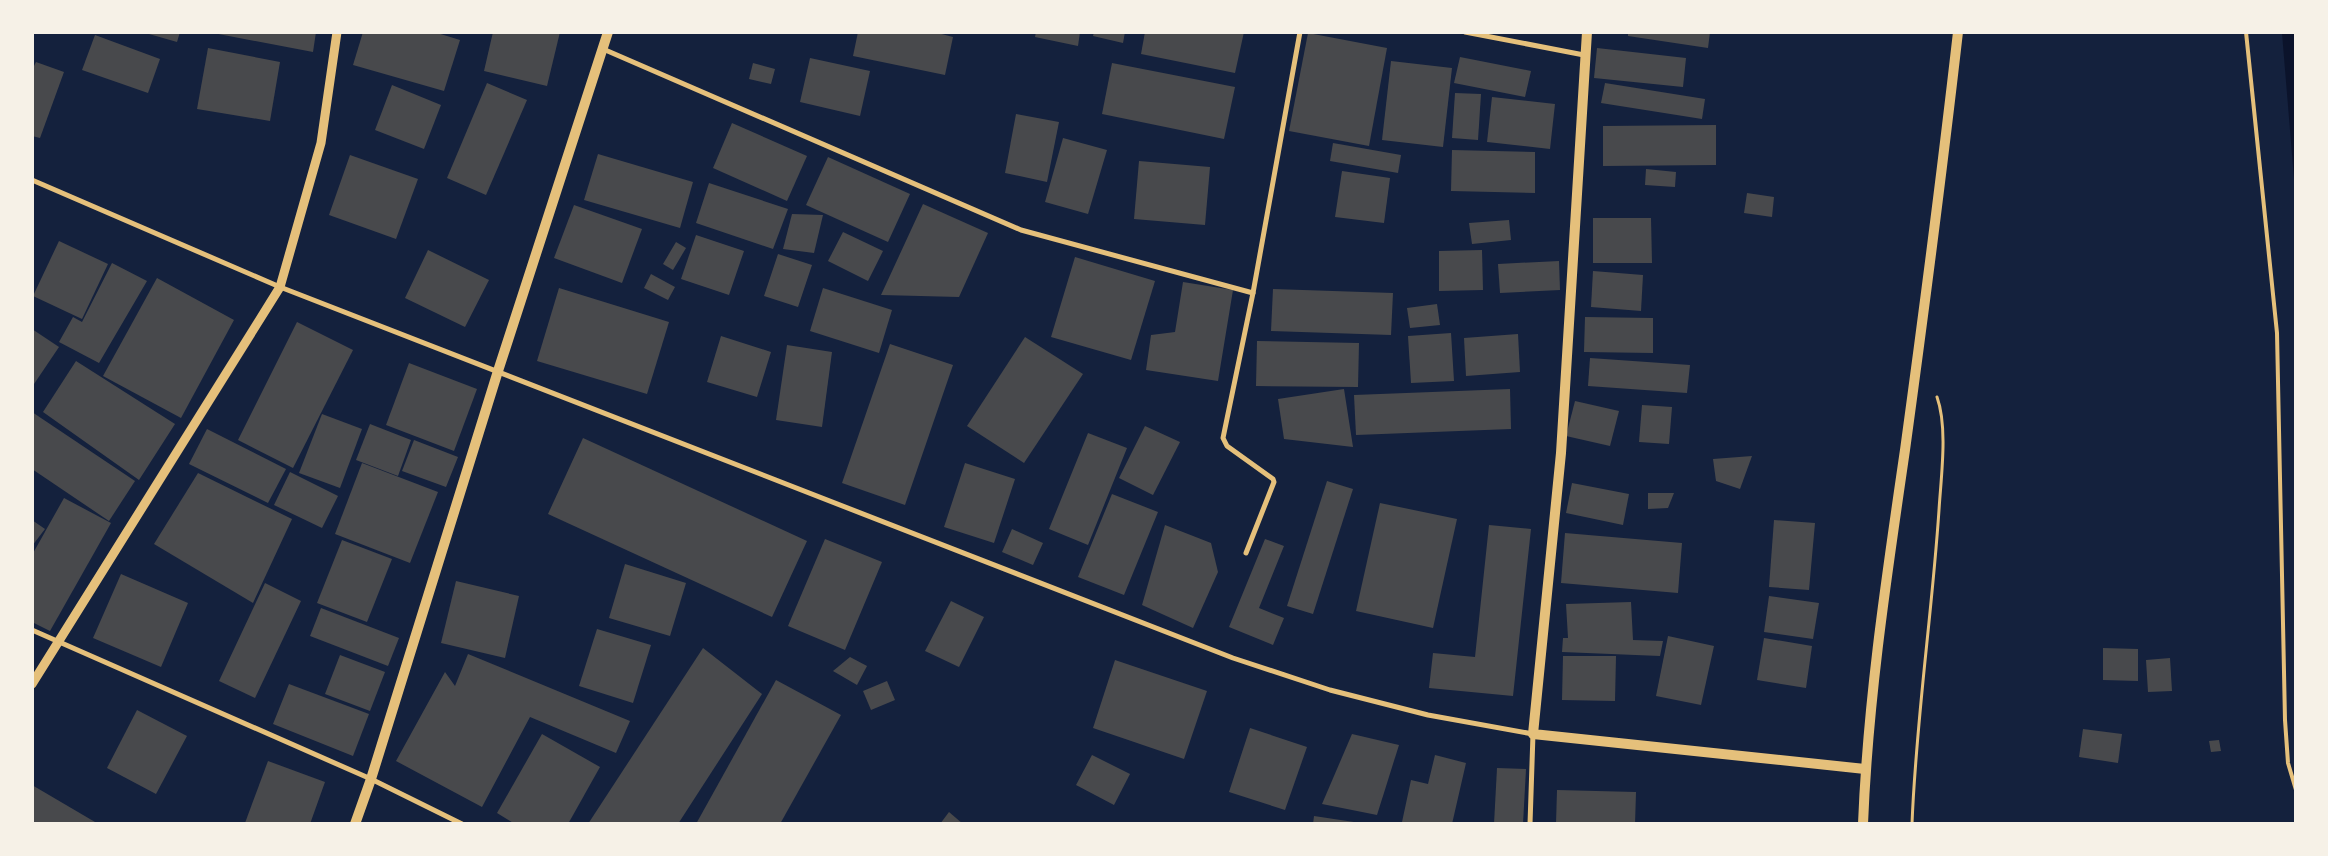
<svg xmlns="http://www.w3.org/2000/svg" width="2328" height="856" font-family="Figtree,sans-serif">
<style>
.water{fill:#0b132b}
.building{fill:#48494c}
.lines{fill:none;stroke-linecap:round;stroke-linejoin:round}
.path{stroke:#e5c07b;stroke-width:3}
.service{stroke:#e5c07b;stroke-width:4}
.minor{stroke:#e5c07b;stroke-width:5}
.tertiary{stroke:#e5c07b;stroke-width:9}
.secondary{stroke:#e5c07b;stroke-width:10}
</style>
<rect width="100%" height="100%" fill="#14213d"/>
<path class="water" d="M2282,33h13v158z"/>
<g class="building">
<path d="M142,32h38l-3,10z"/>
<path d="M208,32h108l-3,20z"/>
<path d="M363,32h71l26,8 -16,51 -91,-26z"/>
<path d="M493,32h67l-13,54 -63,-15z"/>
<path d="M858,32h76l19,5 -8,38 -92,-19z"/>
<path d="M1036,32h44l-2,14 -43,-9z"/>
<path d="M1094,32h31l-2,11 -30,-7z"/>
<path d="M1145,32h99l-9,41 -94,-19z"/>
<path d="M1628,32h82l-2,16 -80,-12z"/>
<path d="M1308,33l79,15 -18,98 -80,-15z"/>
<path d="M95,35l65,24 -12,34 -66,-23z"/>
<path d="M208,48l72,14 -10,59 -73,-12z"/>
<path d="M1597,48l89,10 -3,29 -89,-9z"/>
<path d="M1460,57l71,14 -6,26 -71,-14z"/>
<path d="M810,58l60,13 -10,45 -60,-14z"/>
<path d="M1391,61l61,7 -9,79 -61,-7z"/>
<path d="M36,62l28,10 -24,66 -8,-2v-66z"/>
<path d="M753,63l22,6 -4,15 -22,-5z"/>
<path d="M1112,63l123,24 -11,52 -122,-25z"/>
<path d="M487,83l40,17 -41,95 -39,-17z"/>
<path d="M1605,83l100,16 -3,20 -101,-16z"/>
<path d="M392,85l49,20 -17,44 -49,-19z"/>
<path d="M1455,93l26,1 -3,46 -26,-2z"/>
<path d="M1492,97l63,7 -5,45 -63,-7z"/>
<path d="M1016,114l43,8 -12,60 -42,-9z"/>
<path d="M732,123l75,33 -20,45 -74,-33z"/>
<path d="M1716,125v40l-113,1v-40z"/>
<path d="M1063,138l44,12 -19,64 -43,-12z"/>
<path d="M1333,143l68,12 -3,18 -68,-12z"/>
<path d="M1452,150l83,2v41l-84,-2z"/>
<path d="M598,154l95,28 -13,46 -96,-28z"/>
<path d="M350,155l68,24 -22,60 -67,-24z"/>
<path d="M828,157l82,37 -22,48 -82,-37z"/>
<path d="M1139,161l71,6 -5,58 -71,-6z"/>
<path d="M1646,169l30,3 -1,15 -30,-2z"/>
<path d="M1342,171l48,7 -6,45 -49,-6z"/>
<path d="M709,183l79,26 -15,40 -77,-26z"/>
<path d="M1747,193l27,4 -2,20 -28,-4z"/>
<path d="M923,204l65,29 -29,64 -78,-2z"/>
<path d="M574,205l68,24 -20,54 -68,-25z"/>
<path d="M792,214l31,1 -9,38 -31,-4z"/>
<path d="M1593,218h58l1,45h-59z"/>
<path d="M1509,220l2,20 -39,4 -3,-21z"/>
<path d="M843,232l40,19 -15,30 -40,-20z"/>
<path d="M696,235l48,16 -15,44 -48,-16z"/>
<path d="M59,241l49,23 -26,55 -49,-23z"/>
<path d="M676,242l10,6 -13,22 -10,-6z"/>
<path d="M428,250l61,30 -24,47 -60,-29z"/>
<path d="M1482,250l1,40 -44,1v-40z"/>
<path d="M778,254l34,11 -14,42 -34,-11z"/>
<path d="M1075,257l80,24 -24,79 -80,-23z"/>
<path d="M1559,261l1,29 -60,3 -2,-29z"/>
<path d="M112,263l35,18 -48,82 -40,-21 14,-25 9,5z"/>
<path d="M1593,271l50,4 -2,36 -50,-4z"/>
<path d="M651,274l24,13 -7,13 -24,-12z"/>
<path d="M157,278l77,42 -53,98 -78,-42z"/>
<path d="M1183,282l50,8 -15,91 -72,-11 5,-35 24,-3z"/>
<path d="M559,288l110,34 -22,72 -110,-33z"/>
<path d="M823,288l69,22 -13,43 -69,-22z"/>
<path d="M1273,289l120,4 -2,42 -120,-4z"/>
<path d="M1437,304l3,21 -30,3 -3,-20z"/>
<path d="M1585,317l68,1v35l-69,-1z"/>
<path d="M297,322l56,28 -60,118 -55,-28z"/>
<path d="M32,329l27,18 -27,40z"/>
<path d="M1451,333l3,48 -43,2 -3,-47z"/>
<path d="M1518,334l2,38 -54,4 -2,-38z"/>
<path d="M721,336l50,16 -14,45 -50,-15z"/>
<path d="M1025,337l58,37 -59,89 -57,-37z"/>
<path d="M1257,341l102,2 -1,44 -102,-1z"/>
<path d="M890,344l63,21 -48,140 -63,-22z"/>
<path d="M787,345l45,7 -10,75 -46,-7z"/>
<path d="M1590,358l100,7 -3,28 -99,-7z"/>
<path d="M76,361l99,63 -36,56 -96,-68z"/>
<path d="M409,363l68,26 -23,62 -68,-26z"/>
<path d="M1344,389l9,58 -69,-8 -6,-40z"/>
<path d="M1510,389l1,40 -155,6 -2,-40z"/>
<path d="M1575,401l44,10 -9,35 -44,-10z"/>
<path d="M1642,405l30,2 -3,37 -30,-2z"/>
<path d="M32,412l103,69 -26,40 -77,-52z"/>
<path d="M322,414l40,15 -22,59 -41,-15z"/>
<path d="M370,424l41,16 -13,36 -42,-16z"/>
<path d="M1145,426l35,16 -27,53 -34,-17z"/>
<path d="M207,429l79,40 -18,34 -79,-39z"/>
<path d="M1088,433l39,15 -39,97 -39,-16z"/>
<path d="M583,438l224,103 -35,76 -224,-103z"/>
<path d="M414,440l44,17 -12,30 -44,-16z"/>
<path d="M1752,456l-12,33 -24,-8 -3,-22z"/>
<path d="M362,463l76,29 -28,71 -75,-29z"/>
<path d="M965,463l50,16 -21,64 -50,-16z"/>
<path d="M290,472l48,24 -16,32 -48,-23z"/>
<path d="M198,473l94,46 -39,84 -99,-59z"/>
<path d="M1327,481l26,8 -40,125 -26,-8z"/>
<path d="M1572,483l57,11 -6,31 -57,-12z"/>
<path d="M1648,493h26l-6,15 -20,1z"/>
<path d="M1112,494l46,18 -34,83 -46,-18z"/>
<path d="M64,498l47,25 -61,108 -18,-9v-67z"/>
<path d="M1380,503l77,16 -24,109 -77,-17z"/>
<path d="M32,520l13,9 -13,17z"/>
<path d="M1774,520l41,3 -6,67 -40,-3z"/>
<path d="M1165,525l46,18 7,29 -25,56 -51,-23z"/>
<path d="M1489,525l42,4 -18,167 -84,-8 4,-35 42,4z"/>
<path d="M1012,529l31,14 -10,22 -31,-13z"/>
<path d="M1565,533l117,10 -4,50 -117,-10z"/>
<path d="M825,539l57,23 -37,88 -57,-24z"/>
<path d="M1265,539l19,7 -25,62 25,10 -11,27 -44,-18z"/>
<path d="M342,540l50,19 -25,63 -50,-19z"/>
<path d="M625,564l61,19 -16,53 -61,-18z"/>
<path d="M121,574l67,29 -27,64 -68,-29z"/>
<path d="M456,581l63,15 -14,62 -64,-15z"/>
<path d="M265,583l36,18 -46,97 -36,-17z"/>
<path d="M1769,596l50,7 -6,36 -49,-7z"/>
<path d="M951,601l33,16 -25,50 -34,-16z"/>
<path d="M1631,602l2,38 30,1 -3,15 -98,-4 1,-14h5l-2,-34z"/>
<path d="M321,608l78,30 -11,28 -78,-30z"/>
<path d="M597,629l54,16 -18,58 -54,-17z"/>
<path d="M1668,636l46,10 -13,59 -45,-9z"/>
<path d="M1764,638l48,8 -6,42 -49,-8z"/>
<path d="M703,648l59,46 -84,130h-90z"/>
<path d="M2103,648l35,1v32l-35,-1z"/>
<path d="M468,654l162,67 -14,32 -86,-36 -48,90 -86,-46 49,-89 10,14z"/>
<path d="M340,655l45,17 -15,39 -45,-17z"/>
<path d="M1563,656h53l-1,45 -53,-1z"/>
<path d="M850,657l17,9 -10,19 -24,-14z"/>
<path d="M2170,658l2,33 -24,1 -2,-32z"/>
<path d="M1115,660l92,31 -23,68 -91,-31z"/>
<path d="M776,680l65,35 -61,109h-84z"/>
<path d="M887,681l8,19 -24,10 -8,-19z"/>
<path d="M289,684l80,30 -16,42 -80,-32z"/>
<path d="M137,710l50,26 -31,58 -49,-26z"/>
<path d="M1250,728l57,19 -22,63 -56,-18z"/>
<path d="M2083,729l39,5 -4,29 -39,-6z"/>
<path d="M542,734l58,33 -32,57h-53l-18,-11z"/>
<path d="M1352,734l47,11 -22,70 -55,-11z"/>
<path d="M2219,740l2,11 -10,1 -2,-11z"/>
<path d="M1092,755l38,19 -16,31 -38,-20z"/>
<path d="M1435,755l31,8 -14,61 -50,-2 9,-42 17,4z"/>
<path d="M268,761l57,21 -15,42 -65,-1z"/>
<path d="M1497,768l29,1 -3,55h-29z"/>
<path d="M32,785l63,37v2h-63z"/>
<path d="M1557,790l79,2 -1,32h-79z"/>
<path d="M949,812l14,12h-23z"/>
<path d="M1314,816l40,6v2h-41z"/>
</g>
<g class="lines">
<path class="path" d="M1912,824c4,-105 20,-209 27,-314 2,-33 9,-82 -2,-113"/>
<path class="service" d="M2246,32l31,301 8,387 3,43 8,27"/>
<g class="minor">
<path d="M1465,32l119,23"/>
<path d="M603,49l418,181 232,63"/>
<path d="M32,180l248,107 953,371 97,32 98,25 105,19 -3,90"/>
<path d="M1246,553l28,-71 -1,-3 -46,-33 -4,-8 30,-145 47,-261"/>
<path d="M32,630l339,149 91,45"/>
</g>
<path class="tertiary" d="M32,684l248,-397 41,-144 16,-111"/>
<g class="secondary">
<path d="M1587,32l-26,421 -28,281 332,35"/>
<path d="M355,824l16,-45 127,-408 110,-339"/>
<path d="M1863,824c5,-126 24,-250 42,-374 19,-139 37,-278 53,-418"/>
</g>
</g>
<rect width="2328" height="856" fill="none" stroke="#f6f1e7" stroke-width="68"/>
</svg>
